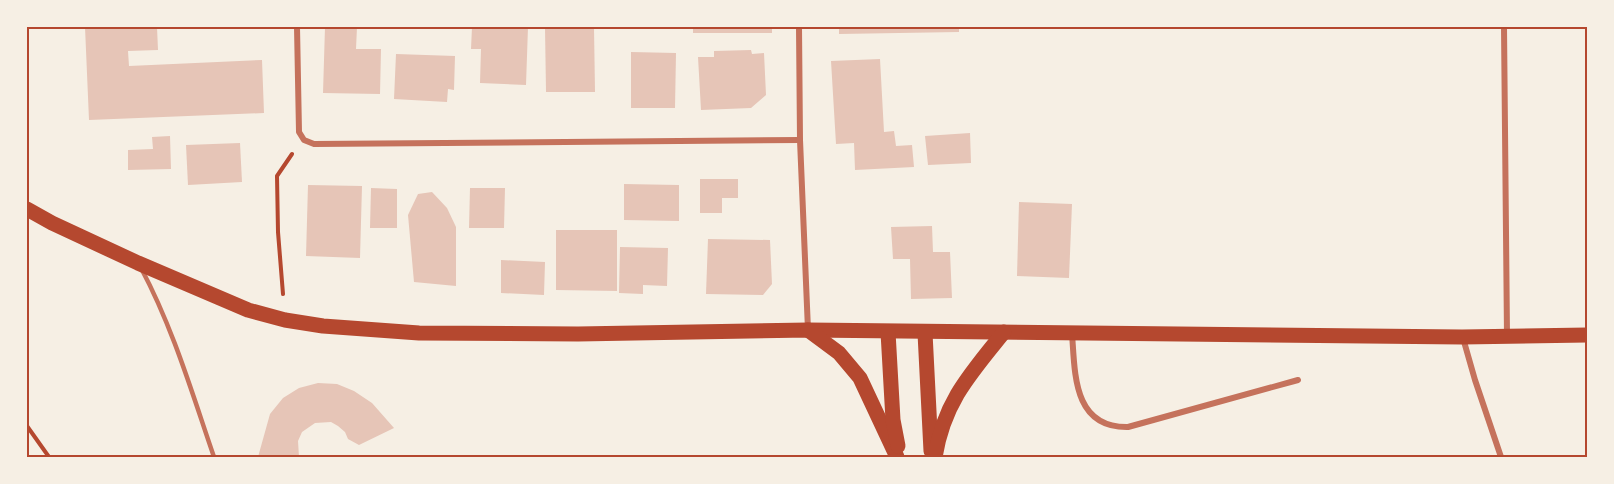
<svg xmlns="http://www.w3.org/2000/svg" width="1614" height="484" font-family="'Roboto Condensed',sans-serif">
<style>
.building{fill:#e6c5b7}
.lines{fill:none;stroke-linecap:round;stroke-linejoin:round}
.path{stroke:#b5482f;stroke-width:4}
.service{stroke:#c5725c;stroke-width:4.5}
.minor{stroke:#c5725c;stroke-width:6}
.primary{stroke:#b5482f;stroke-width:15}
.neatline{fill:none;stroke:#b5482f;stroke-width:2}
</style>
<rect width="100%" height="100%" fill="#f6efe4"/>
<g class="building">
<path d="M85,27h72l1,23 -30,1 1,15 133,-6 2,53 -175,7z"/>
<path d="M325,27h32l-1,22h25l-1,45 -57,-1z"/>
<path d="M472,27h56l-2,58 -46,-2 1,-34h-10z"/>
<path d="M545,27h49l1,65h-49z"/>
<rect x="693" y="27" width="79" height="6"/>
<path d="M839,27h120v5l-120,2z"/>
<path d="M751,50l1,4 12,-1 2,42 -15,13 -50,2 -3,-53h16v-6z"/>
<path d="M631,52l45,1 -1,55h-44z"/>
<path d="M396,54l59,2 -1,34 -6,-1 -1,13 -53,-3z"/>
<path d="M880,59l4,73 10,-1 2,15 16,-1 2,22 -59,3 -1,-27 -18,1 -5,-83z"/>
<path d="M970,133l1,30 -43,2 -3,-29z"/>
<path d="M170,136l1,33 -43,1v-20l25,-1 -1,-12z"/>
<path d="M240,143l2,39 -54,3 -2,-40z"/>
<path d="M700,179h38v19h-16v15h-22z"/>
<path d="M624,184l55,1v36l-55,-1z"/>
<path d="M308,185l54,1 -2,72 -54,-2z"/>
<path d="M371,188l26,1v39h-27z"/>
<path d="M470,188h35l-1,40h-35z"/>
<path d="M432,192l15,16 9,19v59l-42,-4 -6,-67 10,-21z"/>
<path d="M1019,202l53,2 -3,74 -52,-2z"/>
<path d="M932,226l1,26h17l2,46 -41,1 -1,-40h-17l-2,-32z"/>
<path d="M556,230h61v61l-61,-1z"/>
<path d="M708,239l62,1 2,44 -9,11 -57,-1z"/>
<path d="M620,247l48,1 -1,38 -24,-1v9l-24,-1z"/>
<path d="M501,260l44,2 -1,33 -43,-2z"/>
<path d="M318,383l19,1 17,7 18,12 22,25 -35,17 -11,-6 -3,-7 -7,-6 -7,-4 -16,1 -13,9 -4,9 1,16h-41l12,-43 13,-16 16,-10z"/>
</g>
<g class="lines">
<g class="path">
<path d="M283,294l-5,-62 -1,-56 15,-22"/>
<path d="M27,426l22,31"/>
</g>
<path class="service" d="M141,268c32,60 51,125 73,189"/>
<g class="minor">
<path d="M297,27l2,105 5,8 10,4 486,-4"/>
<path d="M799,27l1,113 8,190"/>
<path d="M1504,27l3,308"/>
<path d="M1072,333c3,41 1,95 56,94l170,-47"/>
<path d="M1463,338l12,42 26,77"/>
</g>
<g class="primary">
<path d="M27,209l25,14 86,40 110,47 37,10 38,6 96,7 159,1 230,-4 654,7 125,-2"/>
<path d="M808,330l31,23 21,25 37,79"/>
<path d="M888,332l5,88 5,26"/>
<path d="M925,333l6,118"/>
<path d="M935,457c9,-55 35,-83 69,-125"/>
</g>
</g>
<rect width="1614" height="484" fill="none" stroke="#f6efe4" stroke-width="57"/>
<rect x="28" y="28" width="1558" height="428" class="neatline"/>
</svg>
